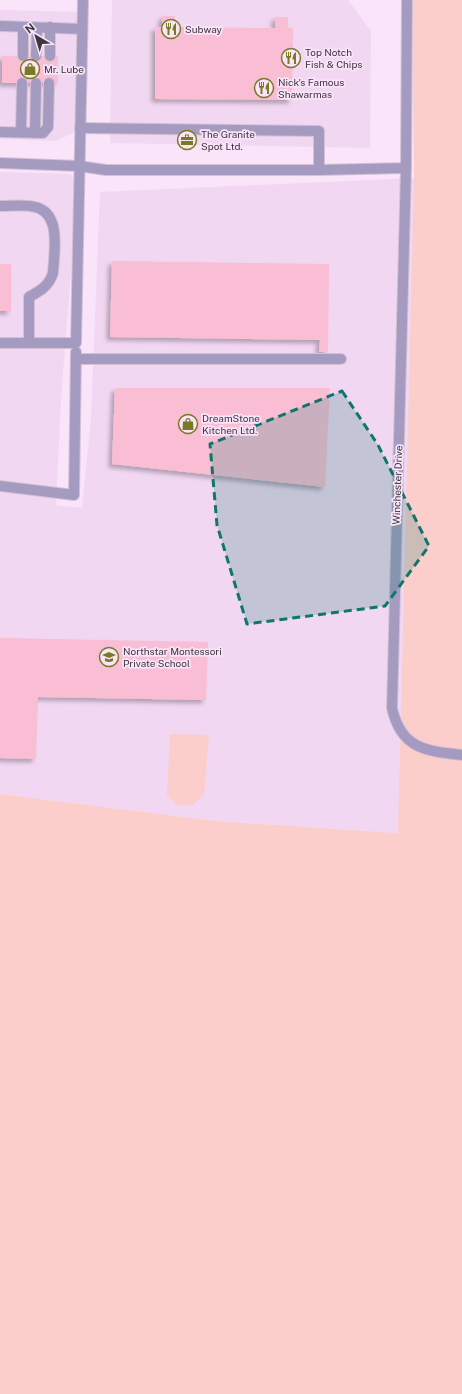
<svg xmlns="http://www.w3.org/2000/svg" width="462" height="1394" font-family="'Public Sans',sans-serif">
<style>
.built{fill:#f2d7f2}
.green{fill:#fbcecb}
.building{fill:#f9bed4;filter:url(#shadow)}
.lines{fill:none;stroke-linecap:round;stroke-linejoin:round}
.lane-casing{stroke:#d4c1d4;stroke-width:12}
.street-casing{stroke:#d4c1d4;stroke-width:12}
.lane{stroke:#a59bc1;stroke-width:10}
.street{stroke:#a59bc1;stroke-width:10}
.marked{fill:#0f766e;fill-opacity:0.2;stroke:#0f766e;stroke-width:3;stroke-dasharray:8 5;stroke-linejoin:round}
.labels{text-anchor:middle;stroke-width:3.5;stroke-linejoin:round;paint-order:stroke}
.poi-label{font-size:10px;fill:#3e363e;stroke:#f9e4f9;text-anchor:start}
.street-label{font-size:10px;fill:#3e363e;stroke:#f9e4f9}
</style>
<defs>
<filter id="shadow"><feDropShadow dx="-3.5" dy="3.5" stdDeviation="2" flood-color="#0004"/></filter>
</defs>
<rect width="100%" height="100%" fill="#f9e4f9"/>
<g class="built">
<path d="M112,0h236l23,31 -1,117 -260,-5z"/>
<path d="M0,10l81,2 -3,106 -5,15 -17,8 -56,-2z"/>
<path d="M0,172l70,2 8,9 -17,216 -5,106 26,3 9,-89 9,-227 314,-14 -2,355 -14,300 -182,-12 -216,-27z"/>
</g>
<g class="green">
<path d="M412,0h50v1394h-462v-600l216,27 182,12 16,-655z"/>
<path d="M170,734l39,1 -5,60 -11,10 -15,1 -11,-11z"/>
</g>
<g class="building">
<path d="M162,16h13l-1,11 101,1v-11h13v11h5l-1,72 -137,-1v-72h7z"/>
<rect x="2" y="56" width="56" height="27"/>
<path d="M112,261l217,3 -1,88h-9l1,-12 -210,-3z"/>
<rect x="0" y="264" width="11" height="47"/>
<path d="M115,388h215l-5,99 -213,-23z"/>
<path d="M0,638l208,4 -2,58 -168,-3 -2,62 -36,-1z"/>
</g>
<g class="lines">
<g class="lane-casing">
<g id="lane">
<path d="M0,26l82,3"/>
<path d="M23,56v-29"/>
<path d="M36,56l1,-28"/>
<path d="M50,56v-29"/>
<path d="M80,128l239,3v39"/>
<path d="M0,132l43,1 5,-6 1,-44"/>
<path d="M21,132l1,-49"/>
<path d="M35,133l1,-50"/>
<path d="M0,163l79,3 27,4h213l87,-2 1,-168"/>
<path d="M0,206c11,0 24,-2 35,1 27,6 19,46 18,66 -4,13 -13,18 -24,24v46"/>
<path d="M0,343h76l7,-343"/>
<path d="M76,359h265"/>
<path d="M0,486l74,9 2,-143"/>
</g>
</g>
<g class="street-casing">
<path id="street" d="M406,168l-14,540c9,41 34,43 70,47"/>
</g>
<use href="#lane" class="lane"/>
<use href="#street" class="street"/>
</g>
<path class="marked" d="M342,391l36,54 51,101 -44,60 -138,18 -30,-99 -7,-81z"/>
<defs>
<g id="restaurant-ring" transform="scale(1)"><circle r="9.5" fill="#f9e4f9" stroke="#797a22" stroke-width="1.5"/><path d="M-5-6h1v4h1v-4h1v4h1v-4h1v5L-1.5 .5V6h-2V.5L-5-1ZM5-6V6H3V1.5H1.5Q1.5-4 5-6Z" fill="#797a22"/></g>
<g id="shop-ring" transform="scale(1)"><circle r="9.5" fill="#f9e4f9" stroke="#797a22" stroke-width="1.5"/><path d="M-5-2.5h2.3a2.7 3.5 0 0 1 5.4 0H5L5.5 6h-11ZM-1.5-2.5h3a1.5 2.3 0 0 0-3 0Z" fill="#797a22"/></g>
<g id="office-ring" transform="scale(1)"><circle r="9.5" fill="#f9e4f9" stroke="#797a22" stroke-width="1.5"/><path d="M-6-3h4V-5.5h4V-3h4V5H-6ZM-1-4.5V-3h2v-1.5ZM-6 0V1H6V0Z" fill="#797a22"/></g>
<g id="school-ring" transform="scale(1)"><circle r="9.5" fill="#f9e4f9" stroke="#797a22" stroke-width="1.5"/><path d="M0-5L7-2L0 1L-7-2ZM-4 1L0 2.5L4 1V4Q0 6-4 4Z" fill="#797a22"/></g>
</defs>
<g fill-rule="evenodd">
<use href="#restaurant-ring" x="171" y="29"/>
<use href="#restaurant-ring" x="291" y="58"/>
<use href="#shop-ring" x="30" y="69"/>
<use href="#restaurant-ring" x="264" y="88"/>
<use href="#office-ring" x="187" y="140"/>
<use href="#shop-ring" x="188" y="424"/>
<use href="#school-ring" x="109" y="657"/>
</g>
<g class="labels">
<g class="poi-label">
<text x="185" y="33">Subway</text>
<text x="305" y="56">Top Notch<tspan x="305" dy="12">Fish &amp; Chips</tspan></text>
<text x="44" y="73">Mr. Lube</text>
<text x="278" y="86">Nick's Famous<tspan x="278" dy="12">Shawarmas</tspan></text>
<text x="201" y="138">The Granite<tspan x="201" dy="12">Spot Ltd.</tspan></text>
<text x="202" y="422">DreamStone<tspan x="202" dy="12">Kitchen Ltd.</tspan></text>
<text x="123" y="655">Northstar Montessori<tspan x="123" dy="12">Private School</tspan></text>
</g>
<g class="street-label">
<text transform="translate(397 485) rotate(-88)" y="4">Winchester Drive</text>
</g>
</g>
<g transform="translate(36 36) rotate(322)" stroke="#f9e4f9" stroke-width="3" paint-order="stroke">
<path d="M0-3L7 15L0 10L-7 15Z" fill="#3e363e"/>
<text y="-6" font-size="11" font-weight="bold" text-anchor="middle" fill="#3e363e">N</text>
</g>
</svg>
